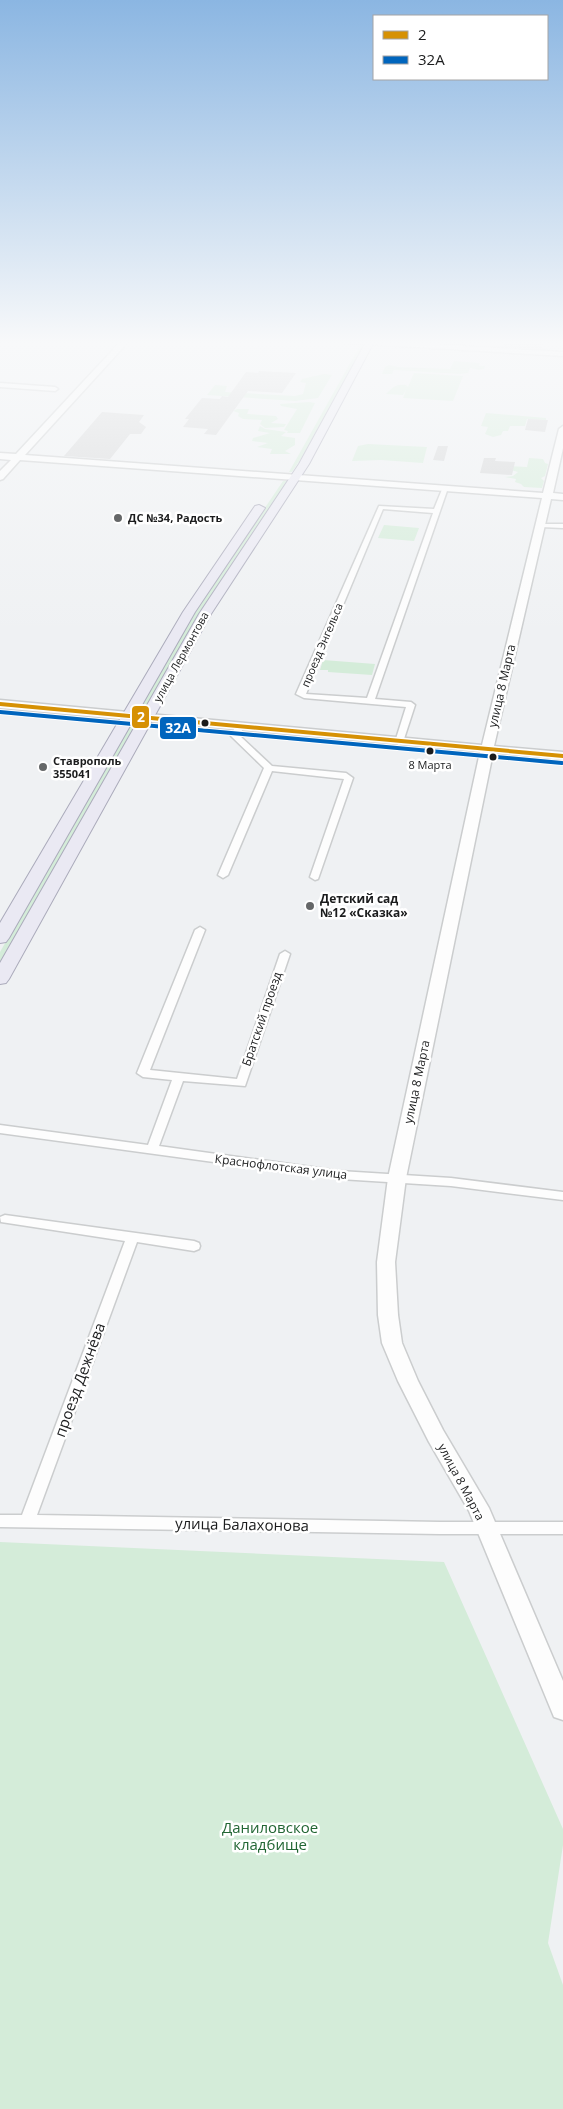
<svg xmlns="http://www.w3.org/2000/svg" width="563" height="2109" font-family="'Open Sans',sans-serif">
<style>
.green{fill:#d4ecd9}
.building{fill:#d4d5d6}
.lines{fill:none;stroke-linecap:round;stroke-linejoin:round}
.street-casing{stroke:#cbcdce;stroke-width:3}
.secondary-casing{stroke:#cbcdce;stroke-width:3}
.primary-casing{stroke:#ababbb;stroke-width:2}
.street{fill:#fdfdfd;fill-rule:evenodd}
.secondary{fill:#fdfdfd;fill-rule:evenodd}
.primary{fill:#eae9f3;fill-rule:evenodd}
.bus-1-casing{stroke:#fff;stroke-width:6}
.bus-2-casing{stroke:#fff;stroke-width:6}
.bus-1{stroke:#d69104;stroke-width:4}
.bus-2{stroke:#0065bd;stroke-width:4}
.poi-dot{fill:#656768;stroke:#fff;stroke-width:2}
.bus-dot{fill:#1b1c1d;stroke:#fff;stroke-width:2}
.labels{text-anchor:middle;stroke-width:5;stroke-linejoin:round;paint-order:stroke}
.far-poi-label{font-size:11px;font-weight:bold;fill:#1b1c1d;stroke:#fff;text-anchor:start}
.far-street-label{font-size:11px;fill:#1b1c1d;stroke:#fff}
.bus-label{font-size:11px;fill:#1b1c1d;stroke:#fff}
.street-label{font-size:12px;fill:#1b1c1d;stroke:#fff}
.poi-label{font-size:12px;font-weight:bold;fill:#1b1c1d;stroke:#fff;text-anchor:start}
.near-street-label{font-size:15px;fill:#1b1c1d;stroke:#fff}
.near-park-label{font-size:15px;fill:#226634;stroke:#fff}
.line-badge{stroke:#fff;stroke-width:2}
.badge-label{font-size:14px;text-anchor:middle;font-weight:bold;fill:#fff}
</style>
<rect width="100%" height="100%" fill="#eff1f3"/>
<g class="green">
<path d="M362,342h3l-63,115 -10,15h-3z"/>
<path d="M454,361l26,2 -1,3h6l-1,3 -5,1 -9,-2 -2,5 -8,1 -66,-4 -2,4h-10l3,-7 4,-2 9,2 52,2z"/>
<path d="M414,373l49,3 -10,25 -50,-3 3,-8 -3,5 -17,-1c7,-7 10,-10 20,-9l2,2z"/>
<path d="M324,374l8,1 -14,23 -23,3 -88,-6 8,-10 12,1 -2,6 70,4 8,-2 3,-11 -6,-1 2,-3z"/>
<path d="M309,402l6,1 -15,30h-13l1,-2 -4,-1 13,-21 -16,-3 -1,-2z"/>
<path d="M237,409h12l-2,5 29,2 2,3 -7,4 15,1 -2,3 -19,1 -5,-4 2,-4 -19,-1 -5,-3 1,-3 -6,-2z"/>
<path d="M486,413l60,5v2l-19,-1 -2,7h-15l-2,5h-5l-2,4 -8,2 -8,-3 3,-7 -7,-1z"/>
<path d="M260,426l5,3 21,3 -5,4 14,2v7l-10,6 6,3h-21l2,-5 -15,-2 11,-4 -16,-2 1,-3 17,-5 -12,-2z"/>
<path d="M368,444l59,3 -4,16 -42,-3 -29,1 6,-15z"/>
<path d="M529,458l14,1 2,4 3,1 -3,12 -4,2 3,3 -2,7 -18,-1 -3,-3 -6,-2 1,-3 -11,-2 8,-1 5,-4 -11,-3 1,-3 19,1z"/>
<path d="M283,481h4l-87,132 -58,101 -5,-1 57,-100z"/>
<path d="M384,525l35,3 -5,13 -36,-3z"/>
<path d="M323,660l52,4 -3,11 -44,-3v-2h-8z"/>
<path d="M132,723l5,1 -137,241v-13z"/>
<path d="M0,1542l444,20 119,267v16l-15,98 15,42v124h-563z"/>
</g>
<g class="building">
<path d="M504,340h40l-3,9 -37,-2z"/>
<path d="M259,371l37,2 -14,20 -34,-2 -32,44 -12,-1 4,-5 -25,-2 6,-8h-4l17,-21 18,1 2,-3 6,1 18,-25 12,1z"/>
<path d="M102,412l42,3 -5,7 7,5 -5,7h-11l-20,25 -46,-3z"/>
<path d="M528,419l20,1 -3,12 -20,-2z"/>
<path d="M438,446h10l-4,15 -11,-1z"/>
<path d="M484,458h12l-1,3 20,1 -3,13 -32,-2z"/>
</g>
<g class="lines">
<g class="street-casing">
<g id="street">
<path d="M0,383l55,4 3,2 -3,2 -55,-4z"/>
<path d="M443,487l5,1 -73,211 36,3 4,3 -12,37 -4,3 -4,-3 11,-35 -102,-9 -8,-4 83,-188 55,3zM383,509l50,4 -66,185 -61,-4z"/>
<path d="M539,524h24v4l-22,-1 -2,-1z"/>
<path d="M239,724l4,3 -3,9 32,30 74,7 7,5 -35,101 -3,1 -5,-3 34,-98 -72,-8 -44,104 -5,3 -5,-3 46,-107 -33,-32 5,-11z"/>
<path d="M200,927l5,3 -55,140 87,9 43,-125 5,-3 5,3 -45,132 -62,-5 -24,65 181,25 111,7 112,14v8l-112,-14 -111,-7 -340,-46v-8l148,20 24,-65 -29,-3 -6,-4 58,-143z"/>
<path d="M5,1215l189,26 5,2 1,3 -1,3 -5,2 -57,-9 -100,273 403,7h123v12h-123l-440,-7v-12h22l103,-274 -124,-19 -1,-5z"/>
</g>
</g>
<g class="secondary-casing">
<g id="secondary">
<path d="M122,340h8l-105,115 518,38 16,-64 4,-3v22l-10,45 10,1v6l-12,-1 -57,247 69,6v8l-70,-7 -87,425 -11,84 3,53 4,28 16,38 25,49 46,78 74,173v39l-9,-3 -85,-206 -40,-69 -31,-61 -16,-38 -4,-28 -1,-53 11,-84 92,-426 -480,-44v-8l482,45 60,-247 -522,-38 -17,19 -3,1v-9l11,-11 -11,-1v-6l16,1z"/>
<path d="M329,340h34l200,12v4l-230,-14z"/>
</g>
</g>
<g class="primary-casing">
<g id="primary">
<path d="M367,340h8l-66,124 -98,150 -202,365 -3,4 -6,1v-21l199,-349 100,-150z"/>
<path d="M259,505l6,3 -70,104 -186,326 -3,4 -6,1v-20l183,-311 72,-106z"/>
</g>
</g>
<use href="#street" class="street"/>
<use href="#secondary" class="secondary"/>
<use href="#primary" class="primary"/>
<g class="bus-1-casing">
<path id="bus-1" d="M0,704l563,52"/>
</g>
<g class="bus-2-casing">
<path id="bus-2" d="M0,712l562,51"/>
</g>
<use href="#bus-1" class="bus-1"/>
<use href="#bus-2" class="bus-2"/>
</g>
<linearGradient id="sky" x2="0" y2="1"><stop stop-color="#8bb6e2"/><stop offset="0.54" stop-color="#f8f9fa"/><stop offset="1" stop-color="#f8f9fa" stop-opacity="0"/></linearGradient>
<rect width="563" height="635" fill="url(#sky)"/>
<g class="poi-dot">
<circle cx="118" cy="518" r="5"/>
<circle cx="43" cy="767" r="5"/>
<circle cx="310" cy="906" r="5"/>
</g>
<g class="bus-dot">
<circle cx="205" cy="723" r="4.5"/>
<circle cx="430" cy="751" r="4.5"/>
<circle cx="493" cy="757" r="4.5"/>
</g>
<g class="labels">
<g class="far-poi-label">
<text x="128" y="522">ДС №34, Радость</text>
<text x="53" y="765">Ставрополь<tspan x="53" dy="13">355041</tspan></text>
</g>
<g class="far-street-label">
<text transform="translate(322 645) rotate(-67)" y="4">проезд Энгельса</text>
<text transform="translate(181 657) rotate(-61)" y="4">улица Лермонтова</text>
</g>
<g class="bus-label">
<text x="430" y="769">8 Марта</text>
</g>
<g class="street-label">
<text transform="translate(502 686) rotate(-77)" y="4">улица 8 Марта</text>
<text transform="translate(262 1019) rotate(-71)" y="4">Братский проезд</text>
<text transform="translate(417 1082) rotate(-78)" y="4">улица 8 Марта</text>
<text transform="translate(281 1167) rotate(7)" y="4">Краснофлотская улица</text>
<text transform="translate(461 1482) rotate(62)" y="4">улица 8 Марта</text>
</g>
<g class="poi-label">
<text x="320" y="903">Детский сад<tspan x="320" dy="14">№12 «Сказка»</tspan></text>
</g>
<g class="near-street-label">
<text transform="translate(80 1380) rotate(-70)" y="5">проезд Дежнёва</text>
<text transform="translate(242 1525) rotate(1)" y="5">улица Балахонова</text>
</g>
<g class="near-park-label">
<text x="270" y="1833">Даниловское<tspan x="270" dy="17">кладбище</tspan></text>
</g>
</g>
<g class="line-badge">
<rect x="131" y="705" width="19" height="24" rx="5" fill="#d69104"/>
<rect x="159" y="716" width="38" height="24" rx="5" fill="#0065bd"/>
</g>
<g class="badge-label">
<text x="141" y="722">2</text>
<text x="178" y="733">32A</text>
</g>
<rect x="373" y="15" width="175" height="65" fill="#ffffff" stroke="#a4a4a5"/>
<rect x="383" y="31" width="25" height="8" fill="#d69104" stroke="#a4a4a5"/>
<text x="418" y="40" font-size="15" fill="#1b1c1d">2</text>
<rect x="383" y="56" width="25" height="8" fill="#0065bd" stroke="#a4a4a5"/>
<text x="418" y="65" font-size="15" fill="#1b1c1d">32A</text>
</svg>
